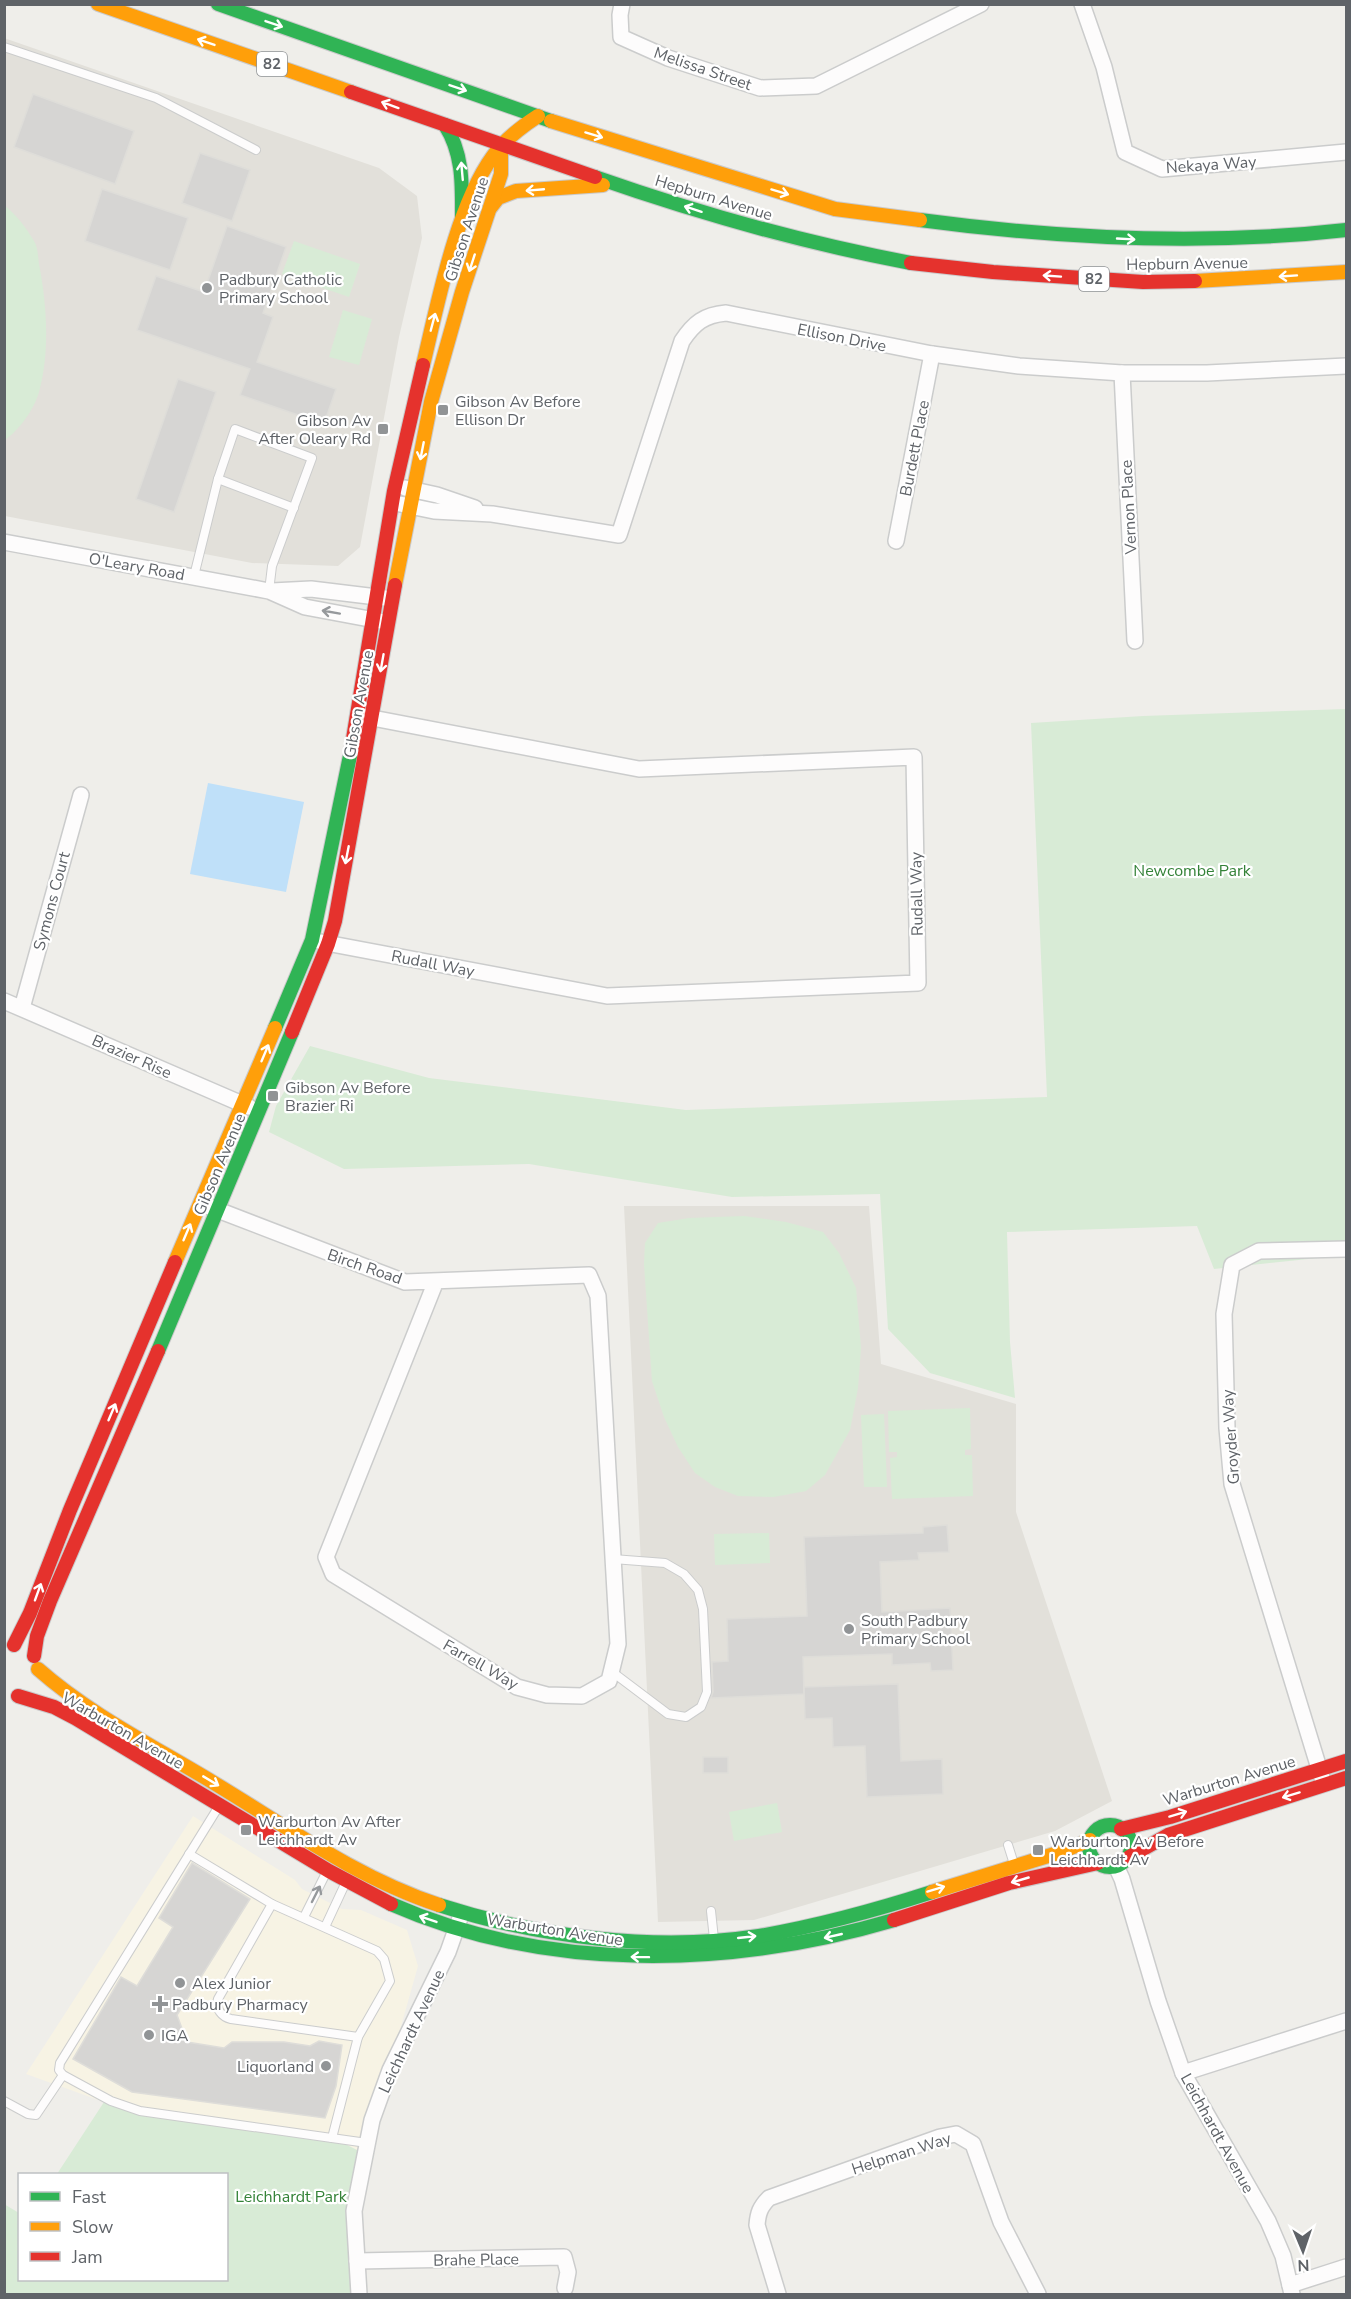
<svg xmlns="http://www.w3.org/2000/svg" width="1351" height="2299" font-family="'Nunito Sans',sans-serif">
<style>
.commercial{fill:#f7f3e4}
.education{fill:#e2e0da}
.green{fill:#d8ebd6}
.water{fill:#bfe0f9}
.building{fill:#d6d5d3;stroke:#deddd9;stroke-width:1.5}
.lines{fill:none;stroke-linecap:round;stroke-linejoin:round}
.lane-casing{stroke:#cbcccc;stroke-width:10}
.street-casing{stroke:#cbcccc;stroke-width:18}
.fast-casing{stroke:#cacacb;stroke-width:16}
.slow-casing{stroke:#cacacb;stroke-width:16}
.jam-casing{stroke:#cacacb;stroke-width:16}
.lane{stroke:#fdfcfc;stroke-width:8}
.street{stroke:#fdfcfc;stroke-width:15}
.fast{stroke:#30b455;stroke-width:14}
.slow{stroke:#ff9f0a;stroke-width:14}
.jam{stroke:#e5322d;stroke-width:14}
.oneway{stroke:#fff}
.oneway2{stroke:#96999c}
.poi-dot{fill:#919496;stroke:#fff;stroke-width:2}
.labels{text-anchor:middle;stroke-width:4.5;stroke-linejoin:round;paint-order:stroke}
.shield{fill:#fff;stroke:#8f9295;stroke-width:1.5}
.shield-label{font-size:15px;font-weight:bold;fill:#5f6368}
.street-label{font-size:16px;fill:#5f6368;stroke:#fff}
.poi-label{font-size:16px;fill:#5f6368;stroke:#fff;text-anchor:start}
.park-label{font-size:16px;fill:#348238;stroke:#fff}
</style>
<rect width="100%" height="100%" fill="#efeeea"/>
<path class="commercial" d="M193,1816l102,64 7,9 40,20 19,1 46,20 11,36 -53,188 -36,-18 -225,-34 -78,-28z"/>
<g class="education">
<path d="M4,38l375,130 38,28 5,42 -23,99 -39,210 -22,19 -86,-3 -247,-47z"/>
<path d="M624,1206h245l12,158 135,40v108l96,289 -57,30 -301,89 -96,2z"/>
</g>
<g class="green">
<path d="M5,206c11,8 22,23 29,35 4,6 4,16 5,23 8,41 11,88 0,128 -5,18 -20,38 -34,48z"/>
<path d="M294,241l66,23 -11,33 -67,-23z"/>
<path d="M343,310l29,9 -13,46 -30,-8z"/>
<path d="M1346,709v546l-132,14 -17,-43 -190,6 3,110 5,56 -85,-25 -42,-44 -8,-135 -148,3 -203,-33 -185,5 -75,-37 7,-26 34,-60 119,32 257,32 361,-13 -16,-374 112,-7z"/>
<path d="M744,1216l42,6 37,10 16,21 17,35 5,60 -3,40 -8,42 -25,45 -19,16 -32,6 -36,-1 -23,-9 -20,-14 -17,-26 -14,-30 -12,-36 -8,-117 1,-21 13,-20 31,-5z"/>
<path d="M970,1408l1,41 -6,1v5h7l1,41 -81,3 -2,-41 7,-1v-5h-8l-1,-41z"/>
<path d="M884,1414l3,73h-23l-3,-72z"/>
<path d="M769,1533l1,30 -55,2 -1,-31z"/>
<path d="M777,1803l5,29 -48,9 -5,-29z"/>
<path d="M104,2102l225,34 36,18 -11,57 5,83h-354l-1,-90 15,9 1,67h206v-106h-169z"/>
</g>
<path class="water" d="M208,783l96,19 -18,90 -96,-18z"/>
<g class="building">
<path d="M33,94l101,37 -19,53 -101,-37z"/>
<path d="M200,153l50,17 -18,51 -50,-18z"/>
<path d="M102,189l86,29 -18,52 -85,-29z"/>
<path d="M227,226l59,21 -23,66 10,4 -16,45 79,27 -12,35 -84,-29 10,-26 -113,-39 19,-54 48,16z"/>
<path d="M178,379l38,13 -42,120 -38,-13z"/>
<path d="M947,1525l2,27 -31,1 1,7 -39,2 2,50 68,-4 3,62 -22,1 -1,-8 -38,2v-11l-89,3 1,37 -93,4 2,-6 -1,-30 16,-1 -1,-42 80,-3 -3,-79 119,-4v-6z"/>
<path d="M898,1684l3,77 41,-2 1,35 -76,3 -2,-51 -32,1 -1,-29 -27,1 -1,-32z"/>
<rect x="703" y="1757" width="25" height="16"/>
<path d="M192,1863l58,36 -73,116 10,27 37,6 8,-6h52l26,4 9,-5 23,4 -6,41 -11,32 -193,-26 -59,-33 48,-82 16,9 36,-59 -14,-9z"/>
</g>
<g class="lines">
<g class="lane-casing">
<g id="lane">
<path d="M4,47l152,51 100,52"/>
<path d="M218,479l76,29"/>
<path d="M194,576l24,-97 17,-50 77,29 -40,108 -3,25"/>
<path d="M611,1671l57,43 18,3 15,-10 6,-15 -4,-83 -5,-19 -14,-16 -19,-11 -52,-4"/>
<path d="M219,1806l-159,257 -1,7 4,5 48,26 29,10 227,32"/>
<path d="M1008,1845l6,19"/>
<path d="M189,1854l83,50 105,47 7,8 6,22 -32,56 -26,101"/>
<path d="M272,1904l-54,95c-3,10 4,18 13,20l127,18"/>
<path d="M711,1911l3,28"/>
<path d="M304,1917l22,-44"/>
<path d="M325,1927l21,-45"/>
<path d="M4,2101l24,13 8,1 27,-40"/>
</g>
</g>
<g class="street-casing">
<g id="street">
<path d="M622,4l-2,11 1,22 47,21 92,30 56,-2 165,-82"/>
<path d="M1082,4l22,63 21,85 37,17 184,-17"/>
<path d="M1122,373l13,268"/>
<path d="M405,488l32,7 38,13"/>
<path d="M400,504l34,7 58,3 127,21 63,-194c12,-18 22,-26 44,-28l206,41 87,12 103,7h85l139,-7"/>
<path d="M896,541l36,-187"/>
<path d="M4,542l265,49 36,16 75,14"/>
<path d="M272,591l39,-2 74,9"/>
<path d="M321,942l286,54 311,-13 -4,-226 -275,12 -277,-53"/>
<path d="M4,1001l245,106"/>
<path d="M22,1008l59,-213"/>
<path d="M210,1207l195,75 184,-7 9,21 20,348 -9,37 -27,15 -35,-1 -30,-8 -184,-113 -7,-17 110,-276"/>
<path d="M1322,1778l-90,-294 -5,-56 -3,-114 8,-49 27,-14 87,-2"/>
<path d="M1116,1866l6,13 36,122 25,72 85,148 15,35 9,38"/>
<path d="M1183,2073l163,-52"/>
<path d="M357,2261l207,-4 4,15 -3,16"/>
<path d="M1290,2285l56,-18"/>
<path d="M359,2294l-5,-83 18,-91 18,-50 58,-118 12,-34"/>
<path d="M778,2294l-21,-69c1,-12 3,-18 12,-27l171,-61 16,-3 17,10 28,78 37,72"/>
</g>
</g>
<g class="fast-casing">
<g id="fast">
<path d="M218,4l333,117"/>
<path d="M445,125c19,30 17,62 17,96"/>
<path d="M595,177c103,36 209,66 316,86"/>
<path d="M920,220c142,19 284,26 426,10"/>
<path d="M275,1028l37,-88 39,-189"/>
<path d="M158,1351l134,-319"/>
<circle cx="1110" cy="1846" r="21"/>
<path d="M391,1904c157,69 340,64 503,16"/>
<path d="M439,1905c99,32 216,47 320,31 59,-10 117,-26 173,-44"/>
</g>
</g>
<g class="slow-casing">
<g id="slow">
<path d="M98,4l253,88"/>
<path d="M551,121l284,88 85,11"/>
<path d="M491,207l7,-9 18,-7 87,-6"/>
<path d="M1195,281l151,-9"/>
<path d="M423,365c15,-62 33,-158 70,-209 12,-17 28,-29 45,-40"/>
<path d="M395,585l36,-183 31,-110 39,-118v-29"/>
<path d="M175,1262l100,-234"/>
<path d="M38,1669c52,46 117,78 176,114 73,44 143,95 225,122"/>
<path d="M932,1892l129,-40 29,-12"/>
</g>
</g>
<g class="jam-casing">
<g id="jam">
<path d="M351,92l244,85"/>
<path d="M911,263l82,9 150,10 52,-1"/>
<path d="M351,751l43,-260 29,-126"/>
<path d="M292,1032l36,-88 7,-23 60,-336"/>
<path d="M14,1645l16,-32 40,-103 105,-248"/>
<path d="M34,1656l3,-20 13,-35 108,-250"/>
<path d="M18,1696l36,11 21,11 254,153 62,33"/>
<path d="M1121,1829l49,-12 176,-56"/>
<path d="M1129,1857l39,-22 178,-57"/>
<path d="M894,1920l115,-37 89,-20"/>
</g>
</g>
<use href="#lane" class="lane"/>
<use href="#street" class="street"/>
<use href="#fast" class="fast"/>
<use href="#slow" class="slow"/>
<use href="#jam" class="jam"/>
</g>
<defs><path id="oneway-shaft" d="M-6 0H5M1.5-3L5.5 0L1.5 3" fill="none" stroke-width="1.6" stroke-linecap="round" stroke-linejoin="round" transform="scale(1.5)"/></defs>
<g class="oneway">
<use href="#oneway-shaft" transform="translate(274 24) rotate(19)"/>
<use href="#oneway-shaft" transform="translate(206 42) rotate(-161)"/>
<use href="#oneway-shaft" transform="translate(458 88) rotate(19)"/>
<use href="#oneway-shaft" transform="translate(390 105) rotate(-160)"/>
<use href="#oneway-shaft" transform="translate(594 135) rotate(17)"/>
<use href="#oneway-shaft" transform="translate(462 171) rotate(-95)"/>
<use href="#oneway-shaft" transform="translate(535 190) rotate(175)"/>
<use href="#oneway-shaft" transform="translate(780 192) rotate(17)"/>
<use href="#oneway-shaft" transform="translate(693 209) rotate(-162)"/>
<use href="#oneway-shaft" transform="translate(1126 239) rotate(3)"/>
<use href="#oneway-shaft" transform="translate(472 263) rotate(108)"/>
<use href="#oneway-shaft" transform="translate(1052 276) rotate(-176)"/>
<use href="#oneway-shaft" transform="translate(1288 276) rotate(176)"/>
<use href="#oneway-shaft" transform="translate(433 322) rotate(-75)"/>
<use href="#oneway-shaft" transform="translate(422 451) rotate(101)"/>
<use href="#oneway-shaft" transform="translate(382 663) rotate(100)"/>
<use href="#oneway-shaft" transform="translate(347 855) rotate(101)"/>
<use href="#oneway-shaft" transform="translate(265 1053) rotate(-67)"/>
<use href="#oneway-shaft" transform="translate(187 1232) rotate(-67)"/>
<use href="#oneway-shaft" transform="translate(112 1412) rotate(-67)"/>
<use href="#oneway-shaft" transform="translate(38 1592) rotate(-70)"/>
<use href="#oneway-shaft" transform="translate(211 1781) rotate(31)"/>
<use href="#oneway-shaft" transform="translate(1291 1795) rotate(163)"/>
<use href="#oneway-shaft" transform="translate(1178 1814) rotate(-17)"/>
<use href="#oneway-shaft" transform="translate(1020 1880) rotate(164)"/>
<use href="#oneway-shaft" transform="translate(936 1889) rotate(-17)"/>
<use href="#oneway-shaft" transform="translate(428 1919) rotate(-161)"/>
<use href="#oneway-shaft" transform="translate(833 1936) rotate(167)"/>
<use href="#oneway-shaft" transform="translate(747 1937) rotate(-6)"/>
<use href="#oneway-shaft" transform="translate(640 1957) rotate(-179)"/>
</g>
<g class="oneway2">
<use href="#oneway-shaft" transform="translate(331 612) rotate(-170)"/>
<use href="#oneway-shaft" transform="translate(316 1894) rotate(-63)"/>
</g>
<g class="poi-dot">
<circle cx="207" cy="288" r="6"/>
<rect x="437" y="404" width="12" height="12" rx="3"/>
<rect x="377" y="423" width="12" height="12" rx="3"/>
<rect x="267" y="1090" width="12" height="12" rx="3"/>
<circle cx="849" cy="1629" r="6"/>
<rect x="240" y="1824" width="12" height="12" rx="3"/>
<rect x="1032" y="1844" width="12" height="12" rx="3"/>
<circle cx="180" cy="1983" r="6"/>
<path d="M157 1995h6v6h6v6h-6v6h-6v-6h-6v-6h6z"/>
<circle cx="149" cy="2035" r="6"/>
<circle cx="326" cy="2066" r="6"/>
</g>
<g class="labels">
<g class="shield">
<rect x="257" y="52" width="30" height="24" rx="4.5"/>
<rect x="1079" y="267" width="30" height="24" rx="4.5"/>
</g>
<g class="shield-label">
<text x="272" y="69">82</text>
<text x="1094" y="284">82</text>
</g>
<g class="street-label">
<text transform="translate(703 68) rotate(19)" y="6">Melissa Street</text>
<text transform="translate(1211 164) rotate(-4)" y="6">Nekaya Way</text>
<text transform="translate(714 197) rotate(17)" y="6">Hepburn Avenue</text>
<text transform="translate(466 229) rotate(-72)" y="6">Gibson Avenue</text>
<text transform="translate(1187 263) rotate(-1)" y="6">Hepburn Avenue</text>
<text transform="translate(842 337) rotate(11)" y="6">Ellison Drive</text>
<text transform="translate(914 448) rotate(-79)" y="6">Burdett Place</text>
<text transform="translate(1128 507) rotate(-93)" y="6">Vernon Place</text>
<text transform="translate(137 566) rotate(10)" y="6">O'Leary Road</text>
<text transform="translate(358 704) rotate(-80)" y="6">Gibson Avenue</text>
<text transform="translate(916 894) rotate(-91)" y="6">Rudall Way</text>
<text transform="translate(51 901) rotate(-75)" y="6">Symons Court</text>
<text transform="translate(433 963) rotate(11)" y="6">Rudall Way</text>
<text transform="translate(132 1056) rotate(24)" y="6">Brazier Rise</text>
<text transform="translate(219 1164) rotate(-67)" y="6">Gibson Avenue</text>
<text transform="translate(365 1266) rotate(19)" y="6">Birch Road</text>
<text transform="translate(1230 1437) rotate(-94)" y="6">Groyder Way</text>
<text transform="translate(481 1664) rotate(30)" y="6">Farrell Way</text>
<text transform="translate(123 1730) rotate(30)" y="6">Warburton Avenue</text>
<text transform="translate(1229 1780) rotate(-17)" y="6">Warburton Avenue</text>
<text transform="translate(555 1929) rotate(9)" y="6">Warburton Avenue</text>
<text transform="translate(411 2031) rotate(-65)" y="6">Leichhardt Avenue</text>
<text transform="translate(1218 2133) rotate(61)" y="6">Leichhardt Avenue</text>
<text transform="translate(901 2153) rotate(-18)" y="6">Helpman Way</text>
<text transform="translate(476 2259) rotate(-1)" y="6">Brahe Place</text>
</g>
<g class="poi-label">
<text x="219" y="285">Padbury Catholic<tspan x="219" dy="18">Primary School</tspan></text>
<text x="455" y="407">Gibson Av Before<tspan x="455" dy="18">Ellison Dr</tspan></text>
<text x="371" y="426" text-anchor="end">Gibson Av<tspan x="371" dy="18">After Oleary Rd</tspan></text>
<text x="285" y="1093">Gibson Av Before<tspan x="285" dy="18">Brazier Ri</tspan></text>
<text x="861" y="1626">South Padbury<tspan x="861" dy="18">Primary School</tspan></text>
<text x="258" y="1827">Warburton Av After<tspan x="258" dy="18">Leichhardt Av</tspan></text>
<text x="1050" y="1847">Warburton Av Before<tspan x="1050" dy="18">Leichhardt Av</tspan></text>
<text x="192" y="1989">Alex Junior</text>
<text x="172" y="2010">Padbury Pharmacy</text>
<text x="161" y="2041">IGA</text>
<text x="314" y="2072" text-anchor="end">Liquorland</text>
</g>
<g class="park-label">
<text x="1192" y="876">Newcombe Park</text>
<text x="291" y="2202">Leichhardt Park</text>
</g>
</g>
<rect width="1351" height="2299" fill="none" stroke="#5f6368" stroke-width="12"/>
<rect x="18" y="2173" width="210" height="108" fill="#ffffff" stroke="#bfc1c3" stroke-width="1.5"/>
<rect x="30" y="2192" width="30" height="9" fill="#30b455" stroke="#bfc1c3" stroke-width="1.5"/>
<text x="72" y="2203" font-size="18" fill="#5f6368">Fast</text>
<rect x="30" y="2222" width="30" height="9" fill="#ff9f0a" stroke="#bfc1c3" stroke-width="1.5"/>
<text x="72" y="2233" font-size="18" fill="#5f6368">Slow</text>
<rect x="30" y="2252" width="30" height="9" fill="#e5322d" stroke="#bfc1c3" stroke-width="1.5"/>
<text x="72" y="2263" font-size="18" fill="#5f6368">Jam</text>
<g transform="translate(1303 2251) rotate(178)" stroke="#ffffff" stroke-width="4.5" paint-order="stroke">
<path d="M0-4.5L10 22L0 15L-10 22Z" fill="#5f6368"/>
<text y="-9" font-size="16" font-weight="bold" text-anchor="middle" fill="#5f6368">N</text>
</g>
</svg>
